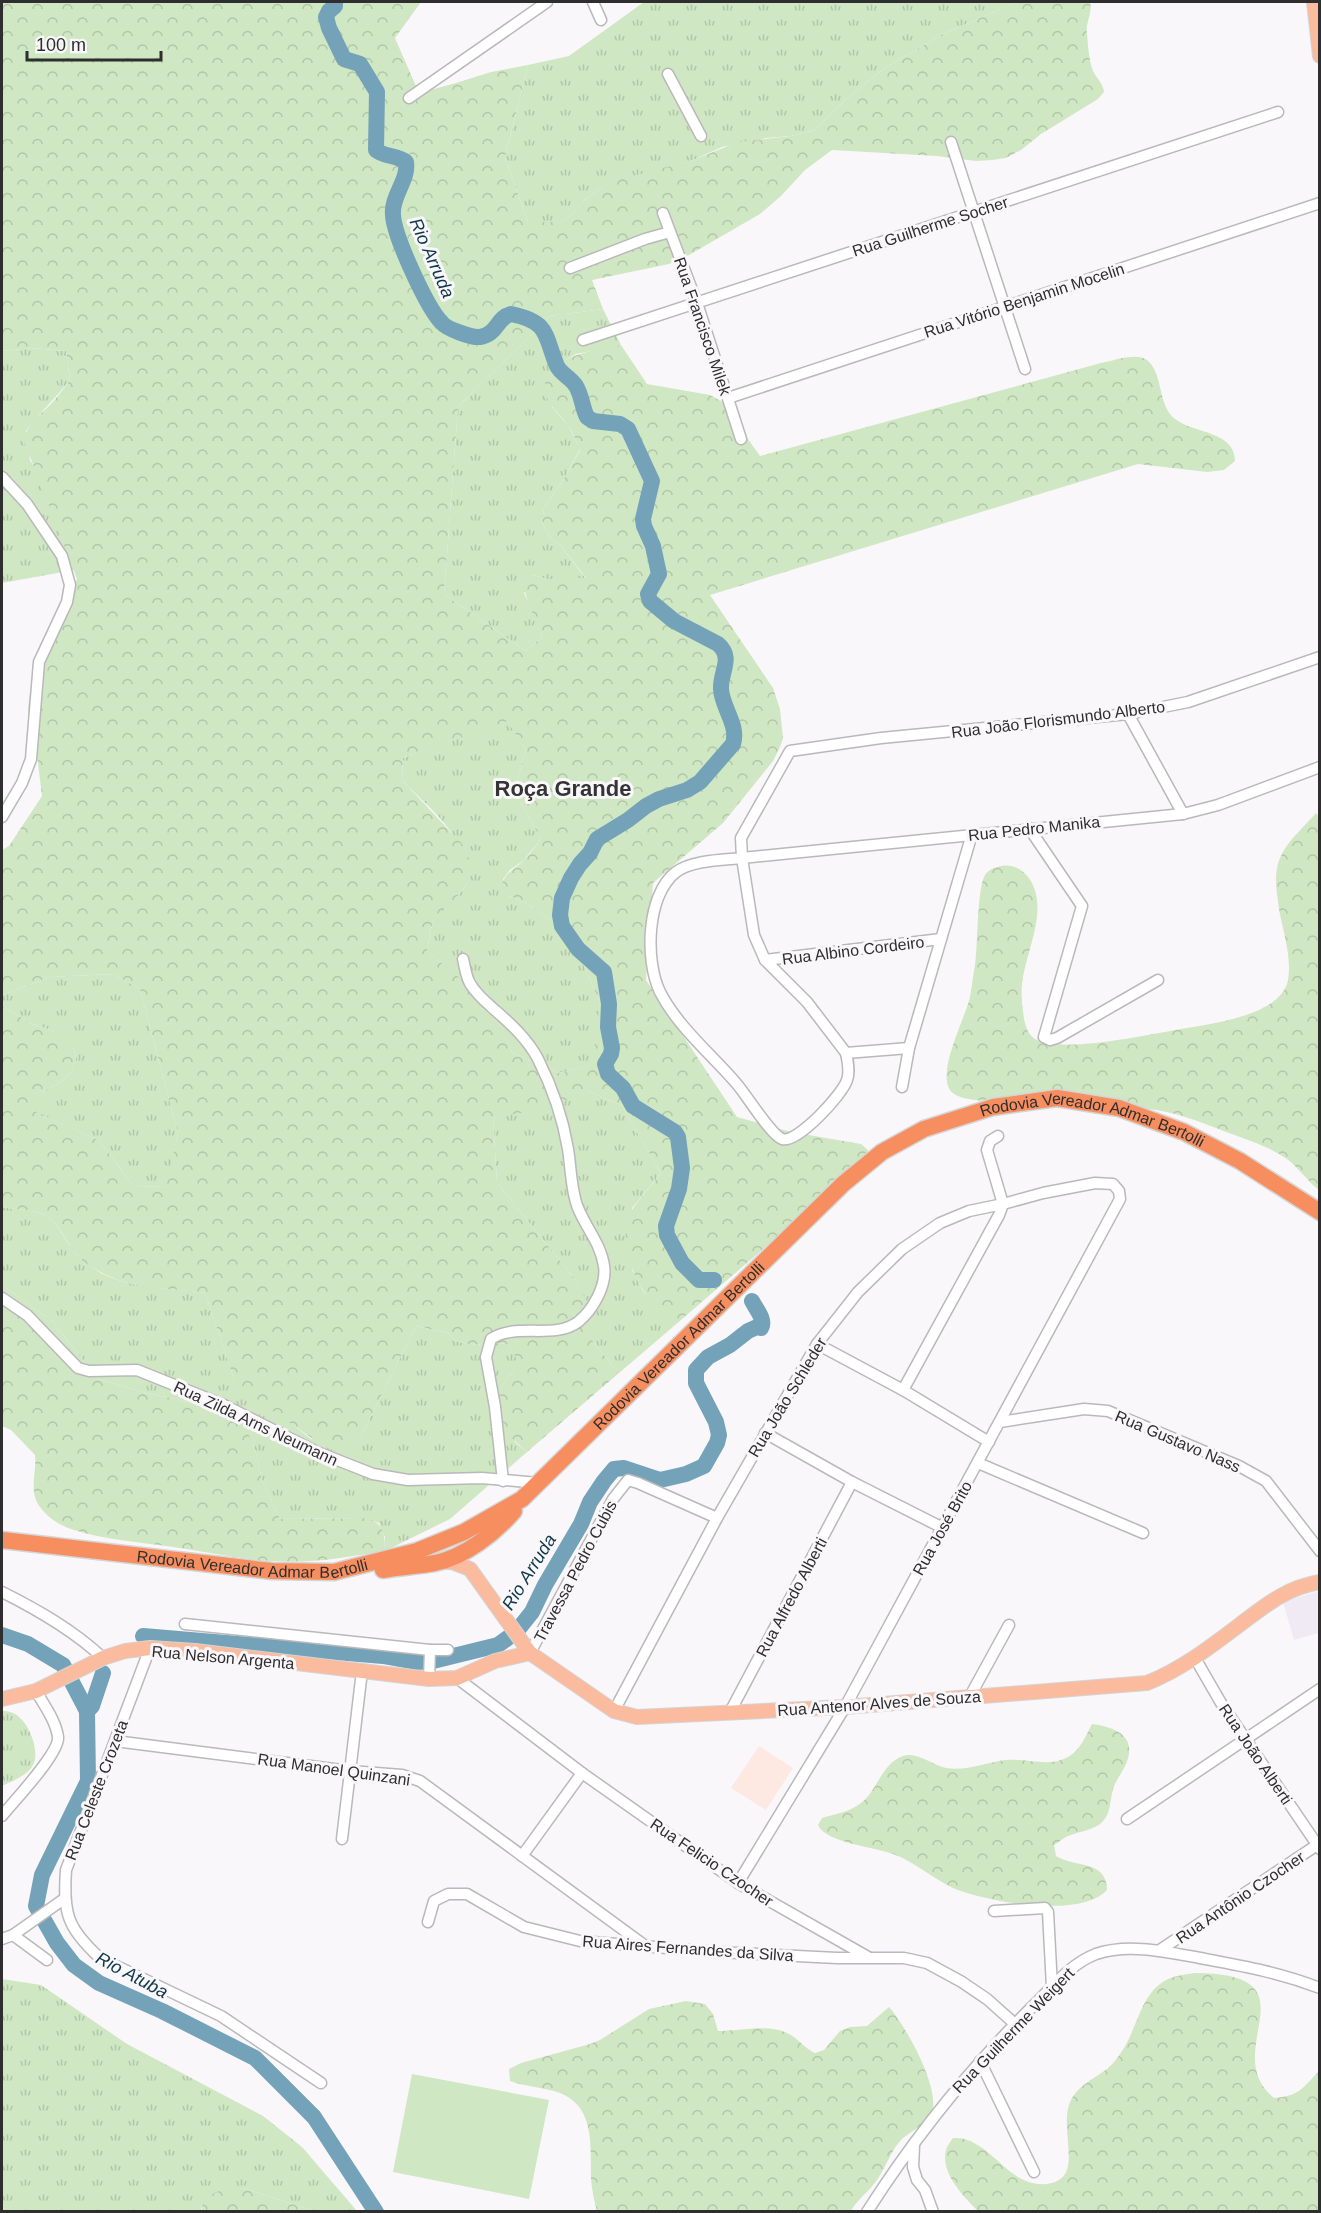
<svg xmlns="http://www.w3.org/2000/svg" width="1321" height="2213" font-family="Helvetica,sans-serif">
<style>
.education{fill:#fde9e2}
.built{fill:#efeaf4}
.grass{fill:url(#grass-tufts)}
.forest{fill:url(#forest-crowns);fill-rule:evenodd}
.garden{fill:#cfe7c3}
.lines{fill:none;stroke-linecap:round;stroke-linejoin:round}
.river{stroke:#74a2b8;stroke-width:16}
.minor-casing{stroke:#bab8bb;stroke-width:13}
.major-casing{stroke:#d5d5d5;stroke-width:16}
.highway-casing{stroke:#d5d5d5;stroke-width:19}
.minor{stroke:#fff;stroke-width:10}
.major{stroke:#fabb9f;stroke-width:14}
.highway{stroke:#f78e5f;stroke-width:16}
.labels{text-anchor:middle;stroke-width:6;stroke-linejoin:round;paint-order:stroke}
.street-label{font-size:16px;fill:#2f2e2f;stroke:#f9f7fa}
.water-label{font-size:18px;font-style:italic;fill:#0f3849;stroke:#f9f7fa}
.district-label{font-size:22px;font-weight:bold;fill:#343335;stroke:#f9f7fa}
</style>
<defs>
<pattern id="grass-tufts" width="24" height="20" patternUnits="userSpaceOnUse" patternTransform="scale(1.5)"><rect width="24" height="20" fill="#cfe7c3"/><path d="M3 7l-1-3M5 7V3M7 7l1-3M15 17l-1-3M17 17v-4M19 17l1-3" fill="none" stroke="#b2c6a8"/></pattern>
<pattern id="forest-crowns" width="20" height="18" patternUnits="userSpaceOnUse" patternTransform="scale(1.5)"><rect width="20" height="18" fill="#cfe7c3"/><path d="M2 6a3 3 0 1 1 6 0M12 15a3 3 0 1 1 6 0" fill="none" stroke="#b2c6a8"/></pattern>
</defs>
<rect width="100%" height="100%" fill="#f9f7fa"/>
<path class="education" d="M759,1746l34,22 -27,42 -35,-22z"/>
<path class="built" d="M1319,1591v42l-25,7 -11,-38z"/>
<g class="grass">
<path d="M644,2h373l-74,32 -58,34 -40,32 -30,30 -24,6 -25,2 -44,9 -29,13 -89,26 -17,12 -16,17 -9,7h-34l-23,-65 23,-92 41,-9z"/>
<path d="M603,309l18,36 -45,9 -14,8 -10,45 16,18 12,24 -15,28 -21,31 -2,15 8,14 11,9 25,33h-39l-14,-4 -9,18 10,20 8,24 -16,14 -82,-57 14,-187 92,-91z"/>
<path d="M32,348l34,3 4,29c-14,18 -31,33 -44,51l4,29 7,12 37,98 -72,13v-232z"/>
<path d="M507,720l19,30 -9,32 1,16 23,41 -18,22 -13,9 -7,9 6,17 12,4 48,32 31,71 -7,62 -35,8 -46,-21 -21,-47 -64,-54c2,-10 3,-22 7,-32 5,-12 25,-20 32,-34 18,-33 -43,-83 -64,-105l1,-22z"/>
<path d="M113,974l27,15 38,144 -11,54 -34,-1 -33,-45 -69,-31 15,-20 15,-8 12,-12 3,-13 -3,-10 -19,-16 -22,-7 -30,-18v-11l48,-18z"/>
<path d="M590,1092l31,13 40,68 -29,35v62l11,21 31,35 -55,47 -26,-31 -14,-58 -82,-101 -4,-64z"/>
<path d="M2,1207c10,2 32,3 41,7 16,8 21,26 32,39 7,7 18,15 26,20 34,17 68,14 104,20l29,86 77,60 47,3 58,-116 32,7 8,8 15,4 29,-2 9,2 9,15 -5,11 -17,23 19,48 12,10 -77,67 -65,32v-14l-6,-14 -16,-5 -83,1 -17,-36 -9,-38 -30,-31 -44,-14 -37,-8 -45,-13 -46,-58 -50,-36z"/>
<path d="M2,1711c6,0 12,1 17,6 11,9 21,35 14,48 -6,11 -21,16 -31,21z"/>
<path d="M2,1979l39,6 86,59 136,72 39,31 55,64h-43l-71,-23 -42,20v3h-199z"/>
</g>
<g class="forest">
<path d="M2,2h419l-26,36 24,55 37,-10 35,-11 37,-7 -23,92 23,65h34l9,-7 16,-17 17,-12 14,-6 75,-20 45,-18 53,-6 24,-6 30,-30 40,-32 58,-34 74,-32h73c3,11 -5,21 -3,32 1,11 2,27 6,37 4,8 10,12 11,21l-6,7 -57,35 -20,16 -15,8 -14,2 -16,1 -39,-5 -105,-6 -27,20 -24,26 -21,18 -71,41 -20,9 -77,16 11,29 -53,7 -92,91 -14,187 82,57 16,-14c-6,-20 -18,-38 -19,-58l10,-4 14,4 39,-1 -25,-32 -11,-9 -8,-14 2,-15 21,-31 15,-27c-4,-9 -7,-18 -13,-26 -6,-9 -15,-15 -20,-26 -14,-40 50,-49 74,-53l26,39 63,11 11,6 39,55 341,-93c12,-2 35,-11 46,-3 17,14 10,45 28,59 20,15 60,12 60,42l-11,9 -17,2 -69,-8 -428,131 63,93 7,21 3,29 -3,9 -7,14 -50,62 -70,60 -7,97 91,137 54,15 70,12 7,6 -1,6 -8,10 -185,160c-11,-12 -23,-23 -31,-36 -13,-19 -24,-54 -13,-76 4,-10 23,-30 31,-41l-40,-68 -31,-13 -48,18 -29,4 -20,5 4,64 82,101 5,12 9,46 26,31 -92,79 -24,-22 -7,-12v-24l17,-23 4,-11 -8,-15 -9,-2 -29,2 -15,-4 -8,-8 -32,-7 -58,116 -10,8 -12,1 -13,-5 -80,-56 -9,-11 -29,-86c-38,-6 -73,-2 -108,-23 -8,-4 -16,-10 -22,-17 -10,-13 -16,-31 -32,-39 -9,-4 -31,-5 -41,-7v-201l30,18 22,7 11,7 8,9 3,10 -3,13 -12,12 -15,8 -14,20 68,31 33,45 33,1 12,-54 -38,-144 -27,-15 -63,3 -48,18v-145l7,-4 33,-50 -6,-49 -6,-18 -2,-20 2,-18 4,-14 13,-25 30,-73 -53,-138c3,-18 16,-26 28,-38 6,-7 12,-15 18,-23l-4,-29 -34,-3 -30,3zM507,721l19,29 -9,32 1,16 23,41c-5,6 -10,14 -16,20 -9,10 -21,13 -23,27l7,10 12,4 48,32 31,71 -8,62 -34,8 -46,-21 -20,-47 -65,-54c2,-10 3,-23 7,-32 3,-5 10,-10 14,-14 22,-19 30,-34 14,-61l-60,-64 1,-22z"/>
<path d="M1316,813l3,4v373c-12,-9 -20,-22 -32,-31 -14,-10 -31,-16 -47,-22 -20,-7 -40,-16 -61,-22 -21,-6 -43,-8 -64,-11 -12,-2 -26,-6 -38,-6 -25,0 -113,12 -127,-8 -13,-20 15,-71 20,-93 2,-11 3,-21 5,-32 3,-19 2,-77 10,-90 3,-5 10,-8 16,-9 12,-2 21,3 28,12 19,28 1,65 -5,94 -3,13 -3,25 -1,39 1,10 3,22 12,28 26,15 110,-4 141,-9 31,-6 105,-13 112,-50 4,-22 -5,-49 -9,-71 -2,-16 -6,-35 1,-51 7,-17 24,-31 36,-45z"/>
<path d="M2,1285l50,36 46,58 45,13 37,8 44,14 13,7 10,10 7,14 9,38 17,36 83,-1c20,3 22,14 22,33 -37,6 -75,13 -113,10 -33,-2 -66,-9 -99,-14 -33,-5 -67,-7 -99,-17 -14,-4 -29,-14 -36,-26 -9,-15 -1,-33 -3,-49l-24,-25 -9,-4z"/>
<path d="M1092,1724c23,3 46,12 34,40 -4,9 -10,16 -13,25 -3,10 -2,23 -9,31 -9,11 -26,11 -38,17 -4,2 -8,6 -12,8l2,11c20,12 51,4 51,34 -26,29 -121,12 -154,-2 -21,-10 -38,-26 -60,-34 -18,-7 -67,-11 -75,-29l4,-7c13,-4 28,-6 39,-15 17,-13 20,-39 42,-47 14,-5 29,9 43,12 20,3 40,-5 59,-8 22,-2 43,8 63,-3 12,-6 18,-22 24,-33z"/>
<path d="M1195,1973c126,1 21,78 79,125 25,-2 28,-9 45,-27v140h-341c-14,-14 -38,-38 -32,-61 1,-4 5,-9 7,-12 4,0 10,0 14,2 27,9 43,43 73,44 9,1 20,-2 25,-10 10,-16 -4,-50 5,-72 8,-17 24,-23 37,-33 6,-5 11,-12 15,-18 14,-20 18,-52 38,-67 10,-8 22,-9 35,-11z"/>
<path d="M686,2001l19,3 8,10 5,17c22,0 51,-8 71,3 10,5 16,15 26,19l9,-3 16,-19 10,-4 17,-1 22,-19c16,18 54,84 42,108 -6,12 -22,16 -31,26 -11,13 -15,29 -26,43 -7,9 -17,16 -23,27h-254c-3,-10 -5,-21 -6,-32 -1,-31 5,-72 -31,-86 -16,-6 -34,-6 -50,-12l-1,-12 12,-6 69,-19 10,-4 49,-31z"/>
<path d="M243,2188l71,23h-113c4,-21 24,-22 42,-23z"/>
</g>
<path class="garden" d="M412,2074l137,26 -20,99 -136,-27z"/>
<g class="lines">
<g class="river">
<path d="M335,2v4l-6,5 -3,6 3,11 15,31 16,5 17,28 -1,58c8,7 21,5 30,12 3,18 -15,34 -13,53 1,21 34,93 49,108 5,6 30,15 38,14 18,-3 16,-19 31,-23 39,8 33,21 46,52 4,8 14,12 19,20 6,10 6,21 11,31l6,4 27,3 8,5 24,52 -9,38 1,7 9,20 6,28 -11,20 2,7 24,20 44,23c16,14 2,28 3,45 1,19 18,36 12,55l-33,38 -13,8 -28,9 -13,7 -18,14 -31,19 -7,14 -10,11 -9,14 -9,20 -2,17 2,11 16,23 26,23 5,32 -1,23 4,21 -1,6 -6,10 3,10 15,14 10,18 42,26 3,5 4,31 -3,21 -13,37 1,9 15,28 17,17h15"/>
<path d="M2,1635l26,9 35,21 24,46 1,70 -46,94 -6,31 21,37 17,22 25,18 63,28 93,47 59,59 62,95"/>
<path d="M143,1636l240,20 33,6 17,-1 65,-16 18,-13 16,-20 13,-27 36,-61 9,-22 14,-21 10,-12 10,-1 36,12 26,-6 18,-8 13,-23 2,-8 -3,-13 -20,-39v-13l12,-13 22,-12 18,-14 9,-4 4,1c5,-8 -5,-19 -9,-27"/>
<path d="M87,1711l5,-5 11,-33"/>
</g>
<g class="minor-casing">
<g id="minor">
<path d="M593,2l8,18"/>
<path d="M668,74l33,62"/>
<path d="M409,98l138,-96"/>
<path d="M951,142l74,227"/>
<path d="M663,213l34,90 44,136"/>
<path d="M570,268l75,-29 25,-7"/>
<path d="M583,340l695,-228"/>
<path d="M728,398l592,-195"/>
<path d="M2,477l25,27 35,52 8,29 -3,17 -28,60 -8,97 -9,24 -20,34"/>
<path d="M1128,714l55,100"/>
<path d="M1029,828l53,78 -38,131 6,3 7,-2 101,-58"/>
<path d="M463,959c2,8 3,19 8,26 6,10 16,18 25,26 16,14 32,29 42,48 14,28 25,60 30,90 3,19 3,42 10,59 8,20 23,36 26,58 3,19 -11,44 -26,56 -24,18 -62,0 -87,17l-5,18 9,50 8,74"/>
<path d="M765,960l176,-21"/>
<path d="M909,1048l-63,5c2,9 4,19 1,27 -4,14 -50,64 -65,59 -12,-5 -36,-45 -46,-56 -25,-29 -58,-56 -76,-91 -15,-31 -14,-97 16,-120 16,-12 47,-12 66,-14l-1,-20 49,-87 91,-13 247,-24 60,-12 132,-45"/>
<path d="M846,1053l-39,-51 -42,-42 -11,-25 -12,-77 441,-44 35,-9 102,-38"/>
<path d="M902,1087l7,-39 63,-214"/>
<path d="M2,1298l25,17 51,53 11,3 48,-1 87,35 93,47 56,22 35,6 74,-2 56,5"/>
<path d="M817,1344l86,46 86,52"/>
<path d="M903,1390l96,-175 4,-11 -16,-54 3,-9 8,-5"/>
<path d="M1000,1422l84,-13 24,2 131,55 27,15 54,70"/>
<path d="M765,1433l87,49 91,46"/>
<path d="M978,1463l165,70"/>
<path d="M2,1592c36,18 71,38 101,66"/>
<path d="M185,1624l245,26"/>
<path d="M150,1648l-84,222c-3,43 1,58 34,88l121,58 100,67"/>
<path d="M530,1653l83,-154 15,-19 10,3 79,35"/>
<path d="M1195,1658l26,45 99,146"/>
<path d="M457,1678l125,95 156,110 130,74"/>
<path d="M429,1679l1,-29h18"/>
<path d="M969,1698l40,-73"/>
<path d="M614,1711l103,-193 100,-174 41,-52 44,-43 38,-26 29,-12 34,-7 40,-11 52,-10 18,1 6,7 1,8 -275,508 -107,176"/>
<path d="M730,1712l122,-230"/>
<path d="M115,1741l235,30 52,4 18,6 224,164"/>
<path d="M2,1816c11,-14 58,-63 56,-79 -2,-16 -14,-32 -22,-46"/>
<path d="M1127,1819l193,-130"/>
<path d="M342,1839l20,-168"/>
<path d="M522,1856l60,-83"/>
<path d="M994,1911l51,-3 3,4 4,75"/>
<path d="M428,1922l6,-21 14,-7h19l57,33 56,14 137,11 120,6h67l23,5 35,19 25,17 28,25"/>
<path d="M13,1935l34,25"/>
<path d="M2,1939l11,-4 51,-36"/>
<path d="M1160,1950l160,-107"/>
<path d="M980,2061l54,111"/>
<path d="M914,2145l-1,22 4,13 8,10 8,22"/>
<path d="M867,2212c49,-77 105,-146 169,-209 18,-18 36,-40 60,-49 33,-11 71,-2 104,4 43,8 78,14 120,30"/>
</g>
</g>
<g class="major-casing">
<g id="major">
<path d="M1314,2l6,54"/>
<path d="M441,1562h11l18,7 60,84 84,58 23,6 208,-10 302,-24c33,-13 62,-35 91,-57 27,-20 47,-38 82,-44"/>
<path d="M2,1699l34,-8 67,-33 22,-7 25,-3 45,3 234,28 28,-1 38,-17 35,-8"/>
</g>
</g>
<g class="highway-casing">
<g id="highway">
<path id="s1" d="M2,1540l270,31 62,1 83,-21 47,-19 58,-33 321,-315 39,-32 42,-23 69,-22 64,-9 62,10 65,24 56,29 80,51"/>
<path d="M383,1570c17,-3 35,-4 52,-7 30,-6 60,-30 79,-52"/>
</g>
</g>
<use href="#minor" class="minor"/>
<use href="#major" class="major"/>
<use href="#highway" class="highway"/>
</g>
<g class="labels">
<g class="street-label">
<text transform="translate(930 226) rotate(-18)" y="6">Rua Guilherme Socher</text>
<text transform="translate(1024 300) rotate(-18)" y="6">Rua Vitório Benjamin Mocelin</text>
<text transform="translate(703 326) rotate(71)" y="6">Rua Francisco Milek</text>
<text transform="translate(1058 719) rotate(-7)" y="6">Rua João Florismundo Alberto</text>
<text transform="translate(1034 828) rotate(-6)" y="6">Rua Pedro Manika</text>
<text transform="translate(853 950) rotate(-7)" y="6">Rua Albino Cordeiro</text>
<text dy="6" stroke="none"><textPath href="#s1" startOffset="1260">Rodovia Vereador Admar Bertolli</textPath></text>
<text dy="6" stroke="none"><textPath href="#s1" startOffset="756">Rodovia Vereador Admar Bertolli</textPath></text>
<text transform="translate(787 1397) rotate(-59)" y="6">Rua João Schleder</text>
<text transform="translate(256 1423) rotate(25)" y="6">Rua Zilda Arns Neumann</text>
<text transform="translate(1178 1441) rotate(23)" y="6">Rua Gustavo Nass</text>
<text transform="translate(942 1528) rotate(-61)" y="6">Rua José Brito</text>
<text dy="6" stroke="none"><textPath href="#s1" startOffset="252">Rodovia Vereador Admar Bertolli</textPath></text>
<text transform="translate(575 1571) rotate(-62)" y="6">Travessa Pedro Cubis</text>
<text transform="translate(791 1597) rotate(-62)" y="6">Rua Alfredo Alberti</text>
<text transform="translate(223 1657) rotate(5)" y="6">Rua Nelson Argenta</text>
<text transform="translate(879 1703) rotate(-4)" y="6">Rua Antenor Alves de Souza</text>
<text transform="translate(1256 1754) rotate(56)" y="6">Rua João Alberti</text>
<text transform="translate(334 1769) rotate(8)" y="6">Rua Manoel Quinzani</text>
<text transform="translate(96 1790) rotate(-69)" y="6">Rua Celeste Crozeta</text>
<text transform="translate(712 1862) rotate(34)" y="6">Rua Felicio Czocher</text>
<text transform="translate(1240 1897) rotate(-34)" y="6">Rua Antônio Czocher</text>
<text transform="translate(688 1948) rotate(4)" y="6">Rua Aires Fernandes da Silva</text>
<text transform="translate(1013 2030) rotate(-46)" y="6">Rua Guilherme Weigert</text>
</g>
<g class="water-label">
<text transform="translate(432 258) rotate(66)" y="6">Rio Arruda</text>
<text transform="translate(529 1572) rotate(-58)" y="6">Rio Arruda</text>
<text transform="translate(132 1975) rotate(28)" y="6">Rio Atuba</text>
</g>
<g class="district-label">
<text x="563" y="796">Roça Grande</text>
</g>
</g>
<rect width="1321" height="2213" fill="none" stroke="#2f2e2f" stroke-width="6"/>
<path d="M27 51v9h134v-9" fill="none" stroke="#2f2e2f" stroke-width="3"/>
<text x="36" y="51" font-size="18" fill="#2f2e2f" stroke="#f9f7fa" stroke-width="4.5" paint-order="stroke">100 m</text>
</svg>
